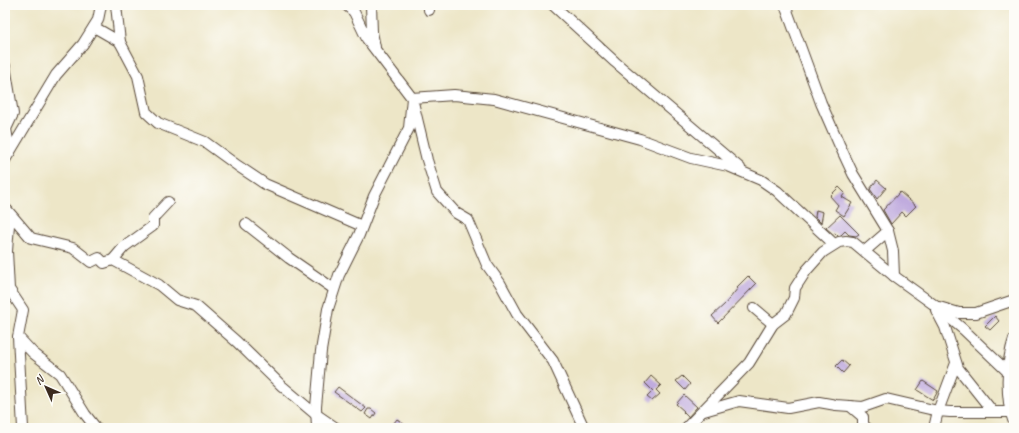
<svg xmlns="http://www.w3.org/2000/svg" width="1019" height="433" font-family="Caveat,sans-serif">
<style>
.building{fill:#c0abde}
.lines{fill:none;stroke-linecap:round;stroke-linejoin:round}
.minor-casing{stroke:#564637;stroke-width:12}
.minor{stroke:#fff;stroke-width:10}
</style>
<rect width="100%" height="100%" fill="#fdfcf7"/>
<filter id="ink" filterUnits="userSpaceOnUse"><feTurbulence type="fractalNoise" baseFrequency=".025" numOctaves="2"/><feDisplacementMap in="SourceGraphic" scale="8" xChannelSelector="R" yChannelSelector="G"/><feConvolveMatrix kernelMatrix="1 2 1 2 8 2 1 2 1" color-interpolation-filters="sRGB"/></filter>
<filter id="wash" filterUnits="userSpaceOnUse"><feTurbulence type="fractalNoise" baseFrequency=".012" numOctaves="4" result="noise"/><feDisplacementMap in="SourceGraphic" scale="16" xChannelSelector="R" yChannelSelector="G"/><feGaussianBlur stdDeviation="0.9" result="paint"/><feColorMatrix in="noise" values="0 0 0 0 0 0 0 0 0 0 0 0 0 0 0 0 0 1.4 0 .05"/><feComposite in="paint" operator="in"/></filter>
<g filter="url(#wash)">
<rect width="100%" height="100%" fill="#ede6c7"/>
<g id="blocks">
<g class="building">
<path d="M877,180l9,8 -9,11 -7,-10z"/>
<path d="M839,187l6,6 -3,4 10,6 -8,13 -9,-6 3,-5 -8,-9z"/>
<path d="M900,192l16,14 -10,10 -4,-4 -11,12 -8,-14z"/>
<path d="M816,210l7,2 -2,11 -6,-6z"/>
<path d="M840,215l19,19 -3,2 -7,-1 -4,-4 -4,4 -3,1 -3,-3 -2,1 -7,-6z"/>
<path d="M748,276l8,8 -38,39 -6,-7 13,-12 13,-16 -1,-1z"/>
<path d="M995,316l4,5 -9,9 -5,-4z"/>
<path d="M842,360l7,6 -6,7 -7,-7z"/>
<path d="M651,376l10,9 -5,5 4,4 -8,7 -5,-4 6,-6 -8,-8z"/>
<path d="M682,376l8,8 -5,6 -9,-9z"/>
<path d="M923,381l15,10 -5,9 -16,-10z"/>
<path d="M338,387l28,21 -4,4 -28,-20z"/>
<path d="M684,395l13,12 -9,10 -5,-5 1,-1 -8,-7z"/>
<path d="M368,409h3l5,4 -4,6 -7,-5z"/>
<path d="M397,419l12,9h-19z"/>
</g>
</g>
</g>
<g filter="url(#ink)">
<use href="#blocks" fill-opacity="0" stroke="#564637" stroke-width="1"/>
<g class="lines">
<g class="minor-casing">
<g id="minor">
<path d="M116,5l4,37"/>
<path d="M371,5l1,27 3,15"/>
<path d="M429,5v5"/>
<path d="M553,5l62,57 125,106"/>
<path d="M785,5l36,98 18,41 14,30 35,57 5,20 1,25"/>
<path d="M94,27l26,15 18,34 8,36 12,11 47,19 33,24 27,18 97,42"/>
<path d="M5,66l8,48 -7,15 4,23"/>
<path d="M5,160l51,-85 27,-31 15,-24 3,-15"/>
<path d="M6,210l3,15 -2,26 2,38 14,21 -5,27 15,16 27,21 25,40 11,14"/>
<path d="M7,210l24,28 42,10 18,14 8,-4 5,5 9,-3 46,25 18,15 19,6 41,36 45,44 32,27 22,15"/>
<path d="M246,224l43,34 45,31"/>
<path d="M865,251l23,-20"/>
<path d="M113,260l11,-13 29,-21v-8l15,-16"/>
<path d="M939,307l20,6h17l38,-13"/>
<path d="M754,308l19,16"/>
<path d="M936,310l9,17 13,41 35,44"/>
<path d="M18,337l5,91"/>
<path d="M1014,339c-8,24 -9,60 0,84"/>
<path d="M850,406l13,11v8l4,3"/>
<path d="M704,411l35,-10 49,7 31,-6 17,3 27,2 23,-8 52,12 18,-48"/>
<path d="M317,428l-1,-21 5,-56 7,-42 11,-34 20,-40 15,-39 35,-68 3,-30 -45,-59 -13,-27 -8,-7"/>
<path d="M584,428l-31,-67 -36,-47 -17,-31 -13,-18 -19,-45 -12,-7 -19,-21 -10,-32 -15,-62 42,-3 40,4 146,40 51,19 37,8 33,14 16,11 57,53"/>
<path d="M686,428l63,-65 24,-39 13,-10 8,-16 1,-10 11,-17 17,-19 16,-10 7,-1 7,1 41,34 39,28 31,26 44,42 6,1"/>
<path d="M934,428l4,-17 12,1h60l4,3"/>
</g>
</g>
<use href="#minor" class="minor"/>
</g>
</g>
<rect width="1019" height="433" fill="none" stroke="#fdfcf7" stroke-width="20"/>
<g transform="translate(46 387) rotate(315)" stroke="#fdfcf7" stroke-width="3" paint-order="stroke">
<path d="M0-3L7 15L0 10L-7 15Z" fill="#3b2a1e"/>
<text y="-6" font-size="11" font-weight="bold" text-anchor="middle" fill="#3b2a1e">N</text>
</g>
</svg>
